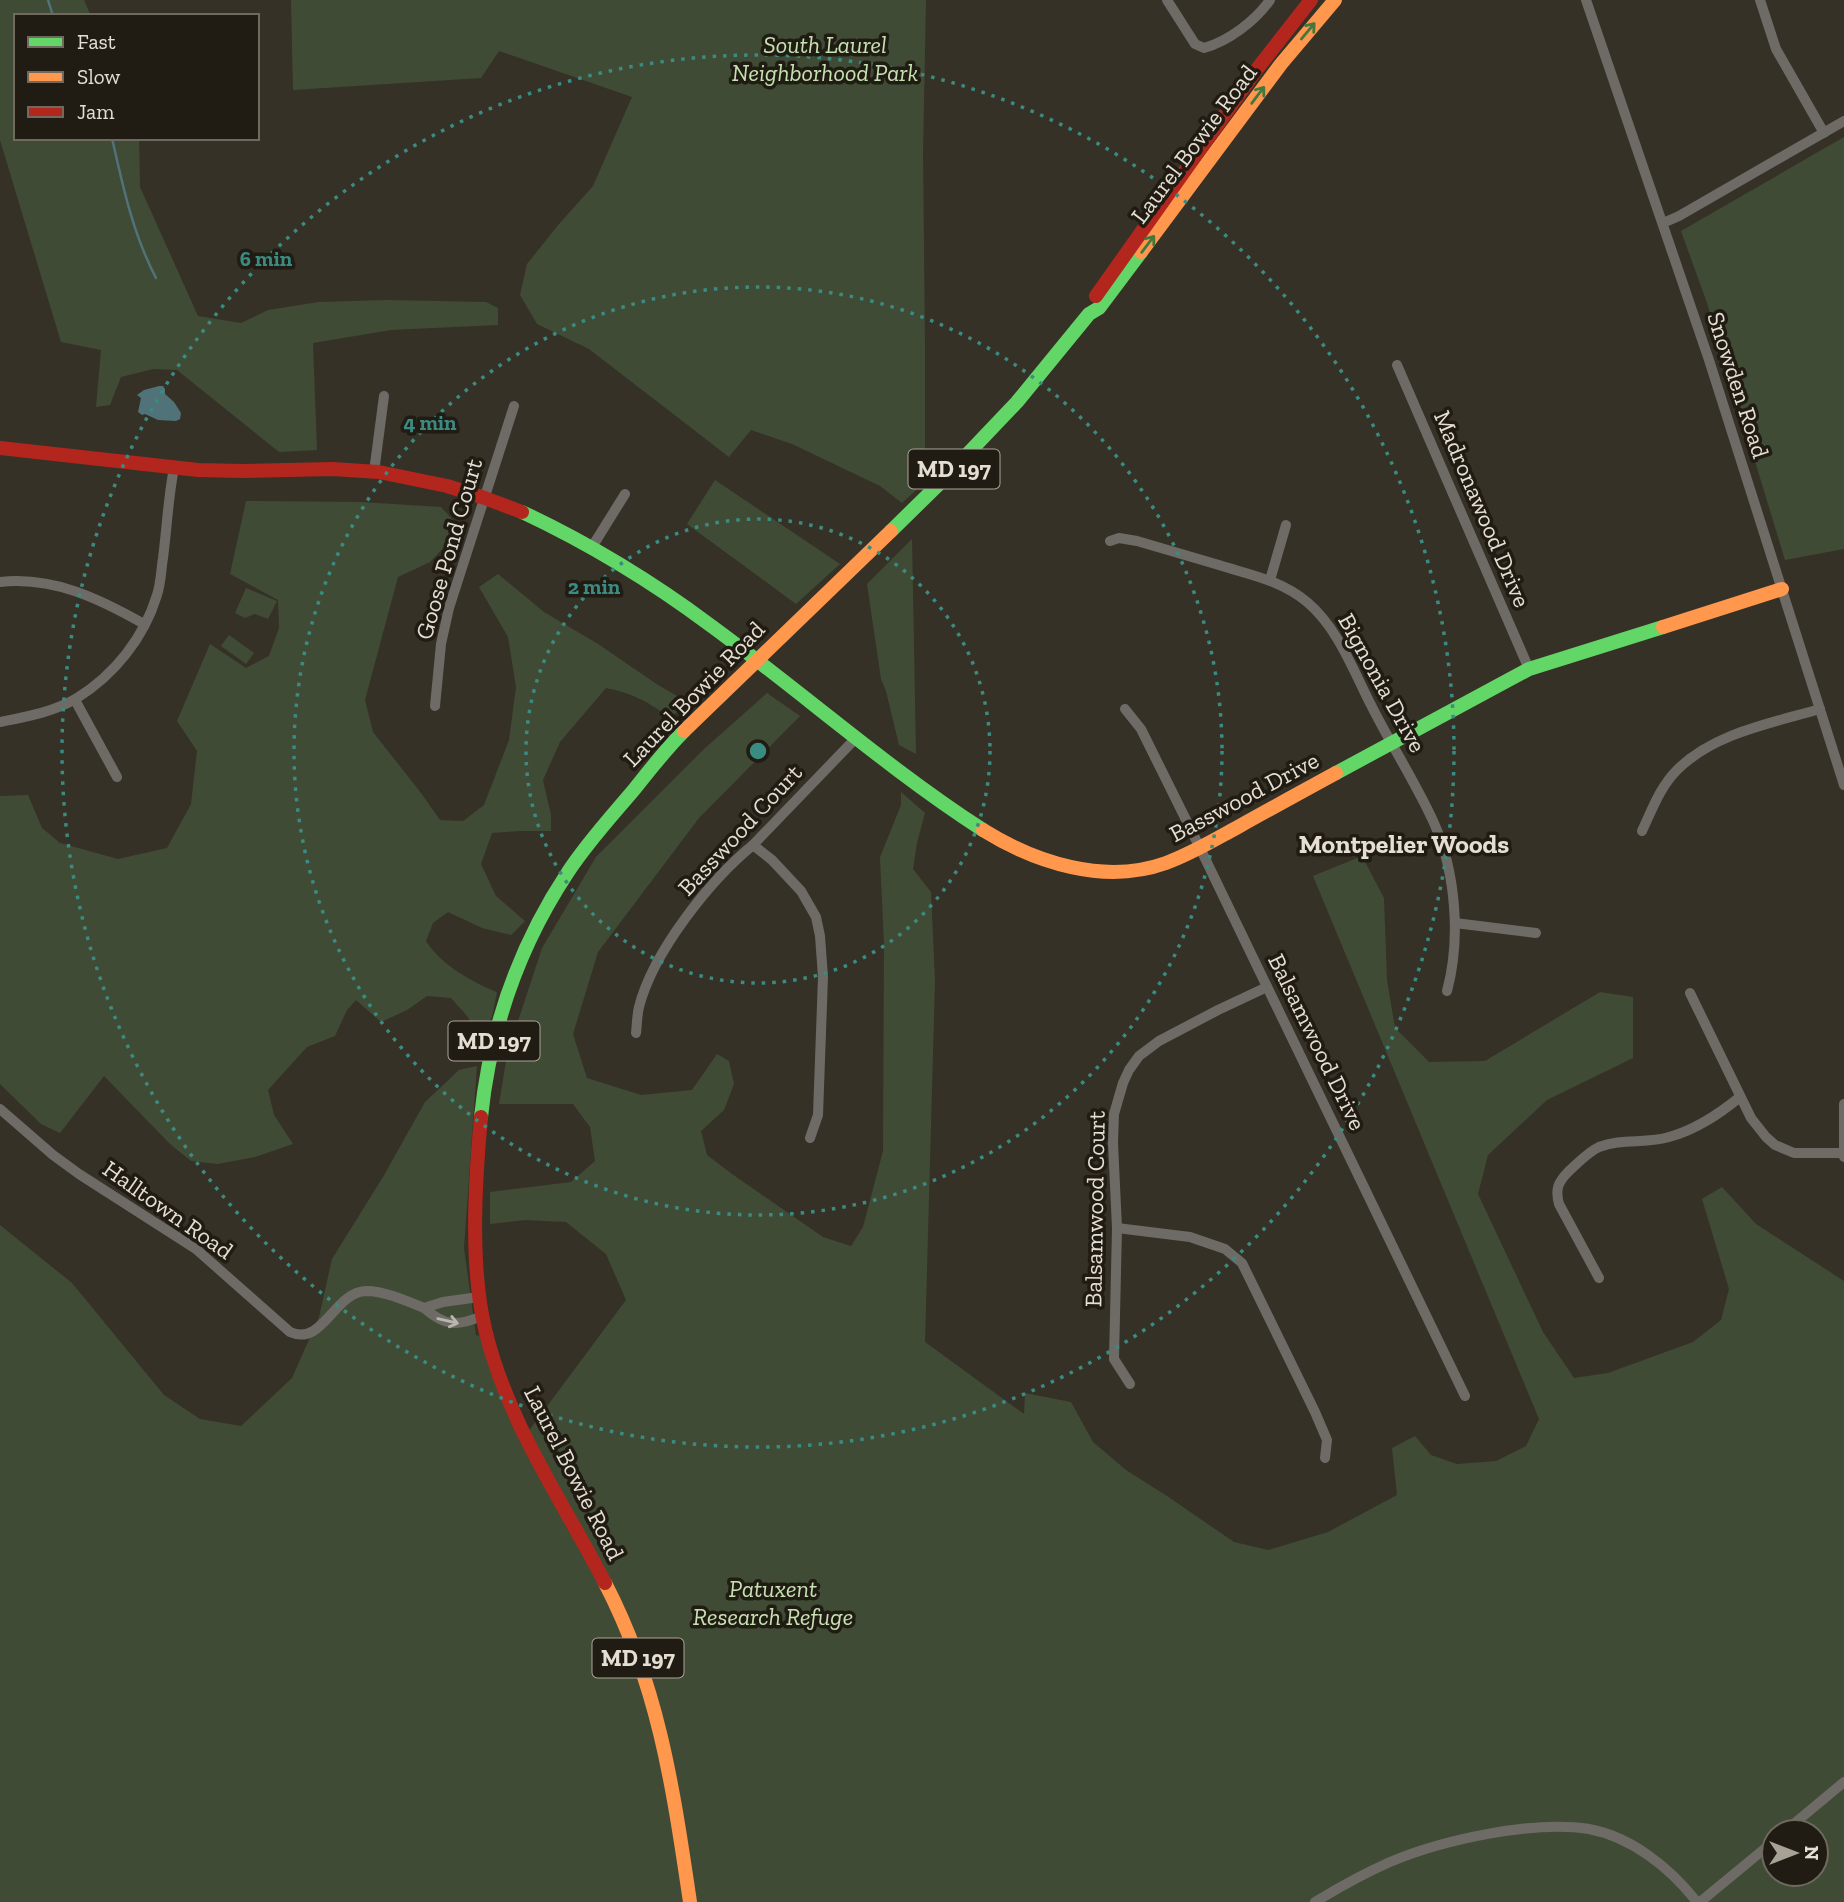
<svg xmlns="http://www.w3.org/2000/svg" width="1844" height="1902" font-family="'Zilla Slab',serif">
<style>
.green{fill:#404b35;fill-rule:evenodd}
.water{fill:#507279}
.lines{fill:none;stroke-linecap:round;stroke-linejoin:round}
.stream{stroke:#507279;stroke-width:2.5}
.street{stroke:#6e6b67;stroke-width:10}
.fast{stroke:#63d668;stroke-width:14}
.slow{stroke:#ff974d;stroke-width:14}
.jam{stroke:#b3261e;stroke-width:14}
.oneway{stroke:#42783e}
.oneway2{stroke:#bbb6ad}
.ring{fill:none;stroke:#3a8b82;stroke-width:3.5;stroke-dasharray:3.5 7}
.labels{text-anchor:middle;stroke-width:7;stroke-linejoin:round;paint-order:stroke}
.shield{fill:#201b13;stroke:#aaa499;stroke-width:2}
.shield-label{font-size:23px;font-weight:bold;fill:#e5ded2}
.park-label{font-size:24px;font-style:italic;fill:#c5e2b0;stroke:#201b13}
.street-label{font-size:24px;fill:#e5ded2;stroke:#201b13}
.neighbourhood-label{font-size:26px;font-weight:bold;fill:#e5ded2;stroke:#201b13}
.centre{fill:#3a8b82;stroke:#201b13;stroke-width:3.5}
.ring-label{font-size:21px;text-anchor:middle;font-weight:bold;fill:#3a8b82;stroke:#201b13;stroke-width:7;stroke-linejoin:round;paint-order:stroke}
</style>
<rect width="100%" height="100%" fill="#363126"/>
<g class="green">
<path d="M0,0h84l7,16h-75v122h123l1,49 58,129 43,7 27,-13 51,-8 68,-2 99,2 12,6v17l-107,5 -78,13 4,107 -38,2 -102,-82 -24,-1 -32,8 -11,28 -14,2 5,-57 -40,-8 -61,-202z"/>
<path d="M291,0h635l-3,153 2,191v138l-23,21 -22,-17 -88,-42 -41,-14 -22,27 -140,-108 -52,-25 -17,-29 7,-31 32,-40 34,-38 39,-89 -133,-46 -18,27 -188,12z"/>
<path d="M1844,137v412l-59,11 -78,-257 -26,-72z"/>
<path d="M715,480l125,84 -44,40 -109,-80z"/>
<path d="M246,501l115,1 80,5 13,14 -5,21 -19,20 -32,15 -33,123 8,32 48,61 19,27 23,1 21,-16 25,-65 7,-53 -8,-50 -29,-50 19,-13 46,38 54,32 60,41 33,19 -22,13c-22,-16 -37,-24 -63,-29l-46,54 -17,38 8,35v16h-32l-27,2 -11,31 15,32 29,25 -14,14 -29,-7 -34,-16 -15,11 -7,18c15,24 46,41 71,51l-5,25 -14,23 -10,-23 -17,-19 -24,-2 -20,14 -26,12 -25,-22 -9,10 -12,26 -28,11 -39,43 6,25 19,29 -38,13 -37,7 -27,-3 -21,-17 -66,-68 -44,57 -19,-9 -41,-40v-288l28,-1 14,33 18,15 58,16 49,-11 24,-44 6,-53 -20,-30 33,-77 36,24 23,-12 10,-28 -1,-28 -48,-26z"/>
<path d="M912,539l4,215 -17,-9 -13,-54 -5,-12 -14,-95z"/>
<path d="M246,588l31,13 -9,18 -13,-5 -10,4 -10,-5z"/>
<path d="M229,635l25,18 -8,11 -25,-18z"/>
<path d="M767,693l33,23 -101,102 -101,134 -25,82 14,44 54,17 51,-5 25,-36 12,7 5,23 -10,26 -23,21 6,24 25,19 91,63 28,9 12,-19 20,-76 1,-206 -4,-88 21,-52v-13l24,21 -8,30 -4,26 18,23 4,89 -10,361 99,72 1,-21 46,9 22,40 33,28 41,26 67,46 34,8 60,-18 69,-37 -5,-47 23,-12 16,19 26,9 39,-3 30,-15 13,-27 -226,-543 49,-20 22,42 3,82 8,48 34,34 56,-1 115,-69 33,5v61l-86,42 -59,55 -10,39 65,138 31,46 34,-5 85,-31 28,-22 8,-31 -27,-90 20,-12 34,37 88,57v621h-1844v-677l72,58 92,112 36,24 41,7 51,-48 27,-61 13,-58 51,-82 42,-75 34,-32 18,-4 -13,182 12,87 5,1 44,100 101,-136 -20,-46 -40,-32 -41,-2 -35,4v-32l81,-10 24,-21 -5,-34 -17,-23h-74l8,-49 35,-107 54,-91 107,-107zM1774,1832h42v42h-42z"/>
</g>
<path class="water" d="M159,386h4l2,3v5l9,8 7,11 -1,6 -4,2 -18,-1 -13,-6 -3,1 -4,-3 3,-14 -4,-3 7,-5z"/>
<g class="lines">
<g class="stream">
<path d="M48,0l5,16"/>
<path d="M112,138c11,49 21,96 44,140"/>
</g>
<g class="street">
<path d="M1167,0l28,44 9,4c25,-7 51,-27 66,-48"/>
<path d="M1586,0l123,360 135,425"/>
<path d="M1760,0l16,49 48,84"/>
<path d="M1663,223l16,-7 165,-95"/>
<path d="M1397,365l132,304"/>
<path d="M374,472l10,-76"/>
<path d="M1110,541l9,-3 18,3c27,8 55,16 82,24 31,10 62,15 88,37 31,26 46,68 64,103 20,40 45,78 63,118 22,50 27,116 13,168"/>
<path d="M592,547l33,-53"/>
<path d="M1270,580l16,-55"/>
<path d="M0,582c53,-6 100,17 144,42"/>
<path d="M75,700l42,77"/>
<path d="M435,706l6,-62 8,-36 65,-202"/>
<path d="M1125,709l16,20 59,119 265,548"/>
<path d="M0,722c25,-5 54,-10 77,-24 37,-23 67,-60 80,-103 4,-12 4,-25 6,-37 4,-30 5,-60 11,-90"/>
<path d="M1642,831c10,-21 18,-44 35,-61 37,-37 95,-47 143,-61"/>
<path d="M753,845l19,15 29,31 15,26 4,19 3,41 -5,138 -8,23"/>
<path d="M1455,923l81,10"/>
<path d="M1690,993l61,125 15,19 9,8 19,8h49"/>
<path d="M636,1033c1,-9 1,-18 3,-26 14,-55 71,-127 114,-162l102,-106"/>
<path d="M1844,1104v53"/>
<path d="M0,1109l53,46 26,19 117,75 94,83c33,15 44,-40 76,-41 19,0 41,10 58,17"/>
<path d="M1117,1228l73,9 35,12 17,14 73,149 12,28 -2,18"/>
<path d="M1599,1278l-40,-74c-4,-15 -1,-22 10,-33 9,-8 19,-19 30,-24 22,-9 48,-3 70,-10 27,-7 50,-23 71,-40"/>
<path d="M479,1297l-36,5 -19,6c21,18 32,19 58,8"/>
<path d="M1130,1384l-16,-25 3,-131 -4,-85 1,-29 9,-31 6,-13 10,-14 20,-15 59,-31 49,-23"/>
<path d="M1784,1832l60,-50"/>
<path d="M1315,1902c23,-14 50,-29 75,-40 52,-22 143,-42 199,-33 43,8 81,39 108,73"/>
<path d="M1700,1902l74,-61"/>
</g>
<g class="fast">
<path d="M522,512c66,31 129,69 188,113 92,67 177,143 273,205"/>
<path d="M891,531l48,-47 78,-82 72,-88 10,-6 42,-56"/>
<path d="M1336,773l193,-104 134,-42"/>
<path d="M481,1117c9,-87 38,-171 87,-245 19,-29 42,-54 64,-80 17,-21 33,-42 52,-61"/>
</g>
<g class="slow">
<path d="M1141,252l140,-188 54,-64"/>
<path d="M1663,627l119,-38"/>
<path d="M684,731l207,-200"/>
<path d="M983,830c53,33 122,55 183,33 25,-9 48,-23 72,-36 32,-18 65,-36 98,-54"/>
<path d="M605,1583c54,104 68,205 85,319"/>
</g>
<g class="jam">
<path d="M1096,296l161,-227 54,-69"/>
<path d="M0,448l198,22 44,1 90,-2 47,3 68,14 35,11 40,15"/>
<path d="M481,1117c-6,65 -11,149 4,212 22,93 77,171 120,254"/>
</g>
</g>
<defs><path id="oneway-shaft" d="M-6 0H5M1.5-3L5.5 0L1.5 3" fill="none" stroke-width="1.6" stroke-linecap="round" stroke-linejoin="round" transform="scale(1.75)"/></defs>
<g class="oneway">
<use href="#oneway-shaft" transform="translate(1308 31) rotate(-50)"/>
<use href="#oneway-shaft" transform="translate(1258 95) rotate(-53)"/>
<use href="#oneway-shaft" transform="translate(1148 244) rotate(-53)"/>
</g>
<use class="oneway2" href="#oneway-shaft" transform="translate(448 1321) rotate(13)"/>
<g class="ring">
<circle cx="758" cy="751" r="232"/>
<circle cx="758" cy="751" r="464"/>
<circle cx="758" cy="751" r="696"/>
</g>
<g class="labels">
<g class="shield">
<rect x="908.5" y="449.5" width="91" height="39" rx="5"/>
<rect x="448.5" y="1021.5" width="91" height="39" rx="5"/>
<rect x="592.5" y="1638.5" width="91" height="39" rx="5"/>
</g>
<g class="shield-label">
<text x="954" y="477">MD 197</text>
<text x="494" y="1049">MD 197</text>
<text x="638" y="1666">MD 197</text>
</g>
<g class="park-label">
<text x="825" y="53">South Laurel<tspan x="825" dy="28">Neighborhood Park</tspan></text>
<text x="773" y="1597">Patuxent<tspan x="773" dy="28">Research Refuge</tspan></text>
</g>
<g class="street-label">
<text transform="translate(1194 144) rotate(-53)" y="8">Laurel Bowie Road</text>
<text transform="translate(1738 385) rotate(72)" y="8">Snowden Road</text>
<text transform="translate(1482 509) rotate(67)" y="8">Madronawood Drive</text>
<text transform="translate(449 549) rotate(-74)" y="8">Goose Pond Court</text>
<text transform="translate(1382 683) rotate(61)" y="8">Bignonia Drive</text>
<text transform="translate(694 694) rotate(-46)" y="8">Laurel Bowie Road</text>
<text transform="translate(1244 797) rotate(-28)" y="8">Basswood Drive</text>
<text transform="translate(740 830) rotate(-47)" y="8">Basswood Court</text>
<text transform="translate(1317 1042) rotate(64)" y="8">Balsamwood Drive</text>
<text transform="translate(1095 1209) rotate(-89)" y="8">Balsamwood Court</text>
<text transform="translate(168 1210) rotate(35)" y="8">Halltown Road</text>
<text transform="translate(574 1473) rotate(63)" y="8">Laurel Bowie Road</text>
</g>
<g class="neighbourhood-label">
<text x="1404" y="853">Montpelier Woods</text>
</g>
</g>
<circle cx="758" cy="751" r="10" class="centre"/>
<g class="ring-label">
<text x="266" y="266">6 min</text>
<text x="430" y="430">4 min</text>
<text x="594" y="594">2 min</text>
</g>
<rect x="14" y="14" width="245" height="126" fill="#201b13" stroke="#6f695f" stroke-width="2"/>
<rect x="28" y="37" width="35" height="10" fill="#63d668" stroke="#6f695f" stroke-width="2"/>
<text x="77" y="49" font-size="21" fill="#e5ded2">Fast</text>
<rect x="28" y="72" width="35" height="10" fill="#ff974d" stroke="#6f695f" stroke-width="2"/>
<text x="77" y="84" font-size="21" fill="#e5ded2">Slow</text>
<rect x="28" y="107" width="35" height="10" fill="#b3261e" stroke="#6f695f" stroke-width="2"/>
<text x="77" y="119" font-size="21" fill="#e5ded2">Jam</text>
<g transform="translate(1795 1853) rotate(90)"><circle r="33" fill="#201b13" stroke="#6f695f" stroke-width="2"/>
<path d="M0-5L12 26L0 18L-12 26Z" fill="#a8a196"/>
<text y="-10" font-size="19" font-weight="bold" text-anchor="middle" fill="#e5ded2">N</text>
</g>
</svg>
